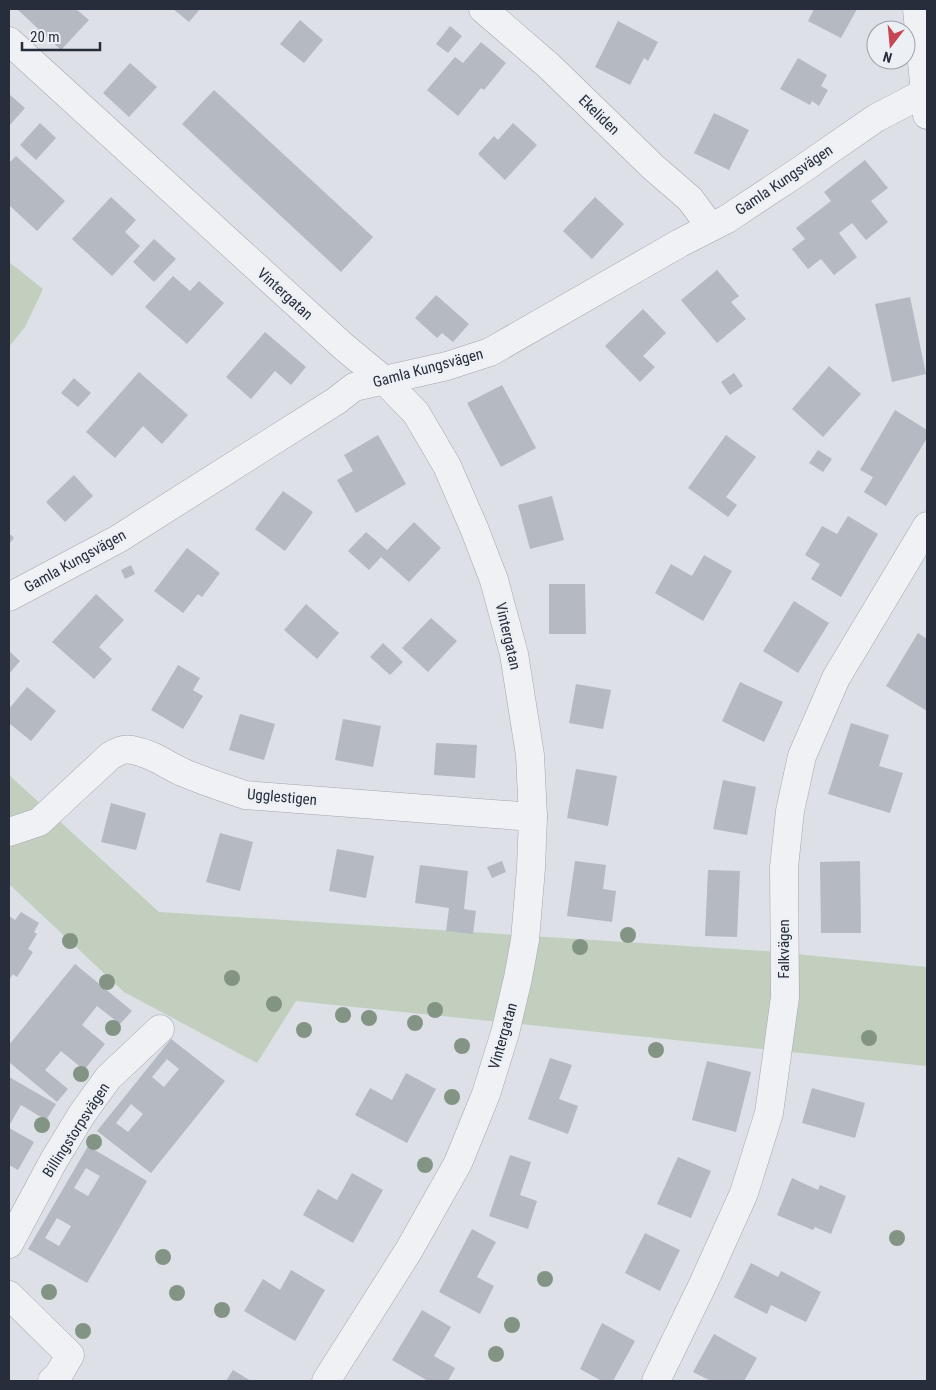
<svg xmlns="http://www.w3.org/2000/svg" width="936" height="1390" font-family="'Roboto Condensed',sans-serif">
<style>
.green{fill:#c2cfbe}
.building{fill:#b4b9c2;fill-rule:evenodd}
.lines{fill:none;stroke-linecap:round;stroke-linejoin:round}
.minor-casing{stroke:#a3a7af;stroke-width:29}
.minor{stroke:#eff1f4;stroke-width:28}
.tree{fill:#839485}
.labels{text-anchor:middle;stroke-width:4.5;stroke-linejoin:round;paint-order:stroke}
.street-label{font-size:15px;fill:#272d3b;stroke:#eceff4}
</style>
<rect width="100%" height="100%" fill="#dde0e6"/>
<g class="green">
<path d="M9,262l34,27 -18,38 -16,20z"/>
<path d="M9,775l150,137 606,39 162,16v99l-631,-65 -39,62 -133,-71 -115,-108z"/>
</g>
<g class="building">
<path d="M17,9h59l13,11 -28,30z"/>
<path d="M173,9h27l-11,13z"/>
<path d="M814,9h43l-16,29 -33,-17z"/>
<path d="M300,20l23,20 -19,23 -24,-19z"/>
<path d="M618,21l40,21 -10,19 -4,-3 -14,27 -35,-18z"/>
<path d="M450,26l12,10 -14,17 -12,-9z"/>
<path d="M481,42l25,21 -22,27 -3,-2 -23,28 -31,-26 28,-33 8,6z"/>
<path d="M798,58l29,17 -6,11 7,4 -9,16 -7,-5 -2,4 -30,-16z"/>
<path d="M130,63l27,24 -28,30 -26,-24z"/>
<path d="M214,90l159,147 -32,35 -159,-148z"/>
<path d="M9,94l16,14 -16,18z"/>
<path d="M714,113l35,17 -20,40 -35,-17z"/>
<path d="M40,123l16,15 -20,22 -16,-15z"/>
<path d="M513,123l24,22 -32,35 -27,-26 16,-18 4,4z"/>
<path d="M16,156l49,45 -28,30 -28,-26v-42z"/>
<path d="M865,160l23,28 -17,13 17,21 -22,18 -14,-17 -13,10 18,24 -23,18 -13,-16 -13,10 -16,-20 13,-10 -9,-11 35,-27 -7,-9z"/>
<path d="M111,197l25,23 -11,12 15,14 -28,30 -40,-37z"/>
<path d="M595,197l29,27 -32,35 -29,-28z"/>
<path d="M154,239l22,20 -22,23 -21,-20z"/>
<path d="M717,270l22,26 -8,6 15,17 -29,24 -36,-43z"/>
<path d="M173,276l17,15 9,-10 25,22 -37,41 -42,-37z"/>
<path d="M436,295l33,29 -16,18 -11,-9 -5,5 -22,-20z"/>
<path d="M910,297l16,77 -34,8 -17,-78z"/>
<path d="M643,309l23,24 -23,23 12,11 -15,15 -35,-36z"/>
<path d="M265,332l41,35 -15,18 -16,-14 -24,28 -25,-22z"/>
<path d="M829,366l32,28 -38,43 -31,-28z"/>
<path d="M139,372l49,43 -26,29 -19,-18 -28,32 -29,-26z"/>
<path d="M734,373l9,13 -13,9 -9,-13z"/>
<path d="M74,378l17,15 -13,14 -17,-14z"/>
<path d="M502,385l34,63 -35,19 -34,-64z"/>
<path d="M895,410l32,20v8l-41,68 -22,-14 9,-15 -13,-7z"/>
<path d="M378,435l28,49 -50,29 -19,-33 16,-9 -9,-16z"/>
<path d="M726,435l30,22 -30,40 11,8 -9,12 -40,-29z"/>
<path d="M818,450l14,9 -9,13 -14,-9z"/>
<path d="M74,475l19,21 -28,26 -19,-20z"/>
<path d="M283,491l30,21 -28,39 -30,-22z"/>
<path d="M552,496l12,44 -34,9 -12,-44z"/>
<path d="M848,516l30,18 -37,63 -30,-18 9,-15 -15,-9 17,-29 15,8z"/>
<path d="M414,522l27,26 -32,34 -28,-25 -12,13 -21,-19 18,-19 21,18z"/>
<path d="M9,533l5,5 -5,6z"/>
<path d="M187,548l33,25 -18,24 -4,-3 -15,19 -29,-22z"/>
<path d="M704,555l28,16 -29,50 -48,-28 16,-29 21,12z"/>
<path d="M131,565l4,9 -10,5 -4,-9z"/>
<path d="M549,584h36l1,50h-37z"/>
<path d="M96,594l28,26 -25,27 13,12 -18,20 -42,-37z"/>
<path d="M794,601l35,22 -31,50 -35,-22z"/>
<path d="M306,604l33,29 -22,26 -33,-29z"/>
<path d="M431,618l26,23 -29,31 -26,-24z"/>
<path d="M918,633l9,6v72l-41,-25z"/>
<path d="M383,643l20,19 -13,13 -20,-18z"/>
<path d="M9,651l11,10 -11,13z"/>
<path d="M178,665l22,13 -7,12 10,6 -20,33 -32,-19z"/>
<path d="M740,682l43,20 -19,40 -42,-21z"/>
<path d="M576,684l35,6 -8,39 -34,-6z"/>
<path d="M27,687l29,24 -25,30 -22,-18v-14z"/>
<path d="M240,714l35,10 -11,36 -35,-10z"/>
<path d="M343,719l38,7 -8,41 -38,-7z"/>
<path d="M851,723l38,12 -10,31 24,7 -13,40 -62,-19z"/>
<path d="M436,743l41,2 -2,33 -41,-3z"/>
<path d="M576,769l41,7 -9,50 -41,-8z"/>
<path d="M723,780l33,7 -9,48 -34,-6z"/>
<path d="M111,803l35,10 -10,37 -35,-8z"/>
<path d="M220,833l33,9 -13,49 -34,-9z"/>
<path d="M337,849l37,7 -8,42 -37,-7z"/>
<path d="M502,861l4,11 -14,6 -5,-11z"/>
<path d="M575,861l31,4 -3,24 13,2 -4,31 -45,-6z"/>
<path d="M860,861l1,72h-40l-1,-71z"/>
<path d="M420,865l48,6 -4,38 12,2 -3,23 -27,-3 3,-23 -34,-5z"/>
<path d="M708,870l32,1 -3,66 -32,-1z"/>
<path d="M21,912l18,11 -5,9 3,2 -9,15 5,3 -16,25 -4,-3 -4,6v-64l6,4z"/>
<path d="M75,964l57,47 -12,13 -23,-18 -15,19 23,19 -21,26 -23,-19 -16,19 23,19 -11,13 -48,-40v-17z"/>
<path d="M171,1039l54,42 -74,92 -54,-42zM167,1059l12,10 -15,18 -12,-10zM131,1104l12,10 -15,18 -12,-9z"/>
<path d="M550,1058l22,7 -13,34 19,7 -10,28 -40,-15z"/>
<path d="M707,1061l44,11 -15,60 -44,-12z"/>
<path d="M406,1073l30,16 -29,54 -52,-28 15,-27 22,12z"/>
<path d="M9,1077l47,27 -10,16 -25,-15 -12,21z"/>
<path d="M812,1088l53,15 -10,35 -53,-15z"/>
<path d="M9,1128l25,14 -16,28 -9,-5z"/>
<path d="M88,1146l59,35 -60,102 -59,-34zM86,1168l14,8 -12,20 -14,-8zM57,1218l14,8 -12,20 -14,-8z"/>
<path d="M510,1155l21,7 -11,33 17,6 -9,28 -39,-13z"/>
<path d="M678,1157l33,14 -20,47 -34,-14z"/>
<path d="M352,1173l31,17 -30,53 -50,-28 15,-26 19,11z"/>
<path d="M792,1178l26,12 2,-5 26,11 -15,38 -16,-7 -2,3 -36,-15z"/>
<path d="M472,1229l24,13 -19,35 17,9 -14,28 -41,-22z"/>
<path d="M645,1233l35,17 -20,41 -35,-18z"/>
<path d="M751,1263l27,14 3,-6 40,21 -15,30 -35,-17 -4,9 -33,-17z"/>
<path d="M291,1270l34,20 -30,51 -51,-30 19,-32 17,11z"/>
<path d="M422,1310l29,17 -17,29 21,12 -7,13h-20l-36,-21z"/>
<path d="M602,1323l33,18 -22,40h-11l-22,-12z"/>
<path d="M714,1334l43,24 -13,23h-33l-18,-9z"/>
<path d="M233,1370l18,11h-25z"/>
</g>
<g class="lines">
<g class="minor-casing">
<g id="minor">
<path d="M483,9l66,57 104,101 37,32 20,27"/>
<path d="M917,9l10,106"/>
<path d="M9,41l335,306 40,33 32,33 31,53 27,62 20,52 20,74 16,101 3,62 -2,51 -6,72 -7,38 -13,55 -19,61 -28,69 -49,87 -83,131"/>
<path d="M9,597l109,-58 218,-138 18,-14 93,-21 43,-14 190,-109 47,-24 71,-47 78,-54 48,-25"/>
<path d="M9,832l30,-10 71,-66c7,-4 13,-8 22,-6 19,3 33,14 50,22 21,9 42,16 63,23l288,22"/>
<path d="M9,1244l45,-84 28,-46 26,-36 52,-49"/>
<path d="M9,1295l61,60 -11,19 -7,7"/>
<path d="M656,1381l48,-99 40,-89 25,-80 16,-116 -1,-130 6,-56 12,-55 34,-78 91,-152"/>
</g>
</g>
<use href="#minor" class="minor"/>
</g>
<g class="tree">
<circle cx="628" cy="935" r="8"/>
<circle cx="70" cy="941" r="8"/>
<circle cx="580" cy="947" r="8"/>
<circle cx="232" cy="978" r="8"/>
<circle cx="107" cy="982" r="8"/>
<circle cx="274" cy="1004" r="8"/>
<circle cx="435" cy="1010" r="8"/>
<circle cx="343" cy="1015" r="8"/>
<circle cx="369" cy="1018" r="8"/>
<circle cx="415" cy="1023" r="8"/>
<circle cx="113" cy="1028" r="8"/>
<circle cx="304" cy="1030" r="8"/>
<circle cx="869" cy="1038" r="8"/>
<circle cx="462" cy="1046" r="8"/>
<circle cx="656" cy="1050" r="8"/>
<circle cx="81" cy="1074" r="8"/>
<circle cx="452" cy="1097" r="8"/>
<circle cx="42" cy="1125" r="8"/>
<circle cx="94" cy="1142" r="8"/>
<circle cx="425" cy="1165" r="8"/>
<circle cx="897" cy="1238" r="8"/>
<circle cx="163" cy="1257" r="8"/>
<circle cx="545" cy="1279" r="8"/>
<circle cx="49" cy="1292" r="8"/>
<circle cx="177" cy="1293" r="8"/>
<circle cx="222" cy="1310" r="8"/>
<circle cx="512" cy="1325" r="8"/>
<circle cx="83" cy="1331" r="8"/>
<circle cx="496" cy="1354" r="8"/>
</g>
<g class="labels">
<g class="street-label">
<text transform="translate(599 115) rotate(44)" y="5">Ekeliden</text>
<text transform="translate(784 180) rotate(-34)" y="5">Gamla Kungsvägen</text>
<text transform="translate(285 294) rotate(42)" y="5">Vintergatan</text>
<text transform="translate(428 368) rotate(-15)" y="5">Gamla Kungsvägen</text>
<text transform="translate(75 561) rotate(-29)" y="5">Gamla Kungsvägen</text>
<text transform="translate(508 636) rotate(77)" y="5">Vintergatan</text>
<text transform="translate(282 797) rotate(5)" y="5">Ugglestigen</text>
<text transform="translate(784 949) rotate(-90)" y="5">Falkvägen</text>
<text transform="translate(503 1036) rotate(-74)" y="5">Vintergatan</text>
<text transform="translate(76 1130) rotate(-57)" y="5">Billingstorpsvägen</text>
</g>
</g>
<rect width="936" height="1390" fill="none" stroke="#272d3b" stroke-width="20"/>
<g transform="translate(891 45) rotate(196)"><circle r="24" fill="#eceff4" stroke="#9da1aa"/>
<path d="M0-4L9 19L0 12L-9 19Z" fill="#c74653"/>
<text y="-8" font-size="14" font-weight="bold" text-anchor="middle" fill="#272d3b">N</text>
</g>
<path d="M22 42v8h78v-8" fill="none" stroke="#272d3b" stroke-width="2.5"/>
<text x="30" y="42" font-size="15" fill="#272d3b" stroke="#eceff4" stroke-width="4" paint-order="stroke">20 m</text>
</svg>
